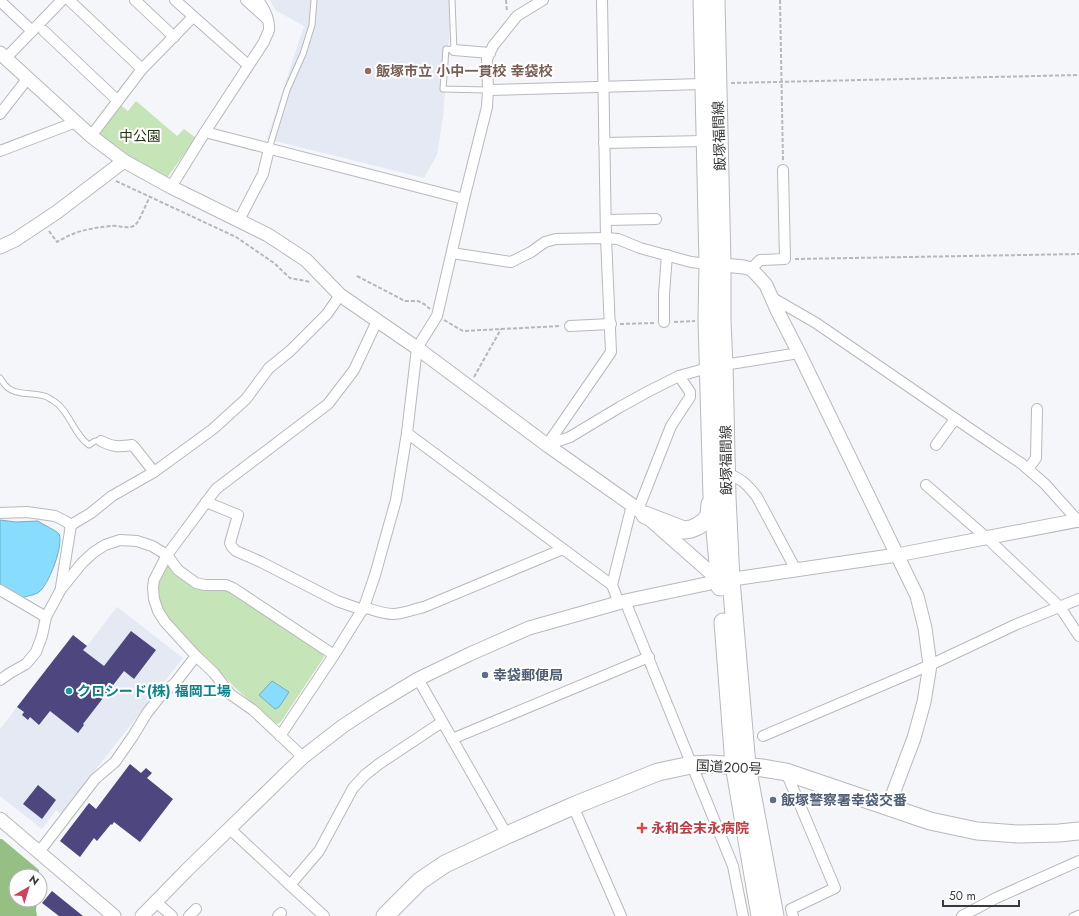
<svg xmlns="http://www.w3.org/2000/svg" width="1079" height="916" font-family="Jost,'Noto Sans JP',sans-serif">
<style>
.built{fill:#e4e9f4}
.green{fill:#c5e4b7}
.forest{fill:#96bf83}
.water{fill:#88ddfe;stroke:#71acc4}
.building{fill:#4e467f}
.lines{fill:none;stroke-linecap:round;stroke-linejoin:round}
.service-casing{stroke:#b8b9bd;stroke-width:7}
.minor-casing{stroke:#b8b9bd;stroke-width:12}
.tertiary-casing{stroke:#b8b9bd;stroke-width:15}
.primary-casing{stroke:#b8b9bd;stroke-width:19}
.trunk-casing{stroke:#b8b9bd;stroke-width:19}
.path{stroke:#b7b8bc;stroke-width:2;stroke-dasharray:4 2;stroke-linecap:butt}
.service{stroke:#fff;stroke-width:5}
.minor{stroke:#fff;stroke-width:10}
.tertiary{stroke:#fff;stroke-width:13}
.primary{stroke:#fff;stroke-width:17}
.trunk{stroke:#fff;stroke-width:17}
.education-dot{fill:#8d6e63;stroke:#fff;stroke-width:1.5}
.service-dot{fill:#5c6f8a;stroke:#fff;stroke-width:1.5}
.culture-dot{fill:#0f9aa8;stroke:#fff;stroke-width:1.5}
.health-dot{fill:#e0444e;stroke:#fff;stroke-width:1.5}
.labels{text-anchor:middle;stroke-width:4;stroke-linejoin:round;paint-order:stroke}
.education-label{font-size:14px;font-weight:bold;fill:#785e54;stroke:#fff;text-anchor:start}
.park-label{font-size:14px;fill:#1c360c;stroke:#fff}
.street-label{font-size:14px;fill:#3a3a3c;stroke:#fff}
.service-label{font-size:14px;font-weight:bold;fill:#4e5e75;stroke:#fff;text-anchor:start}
.culture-label{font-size:14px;font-weight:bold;fill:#0d838f;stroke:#fff;text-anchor:start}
.health-label{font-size:14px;font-weight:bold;fill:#be3a42;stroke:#fff;text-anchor:start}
</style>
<rect width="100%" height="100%" fill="#f4f6fa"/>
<g class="built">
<path d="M270,0h182l-9,117 -6,38 -13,23 -157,-39 37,-113 -29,-16z"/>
<path d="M117,607l66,51 -122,156 -5,-4 -14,19 -42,-33v-67l73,-94 14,11z"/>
</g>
<g class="green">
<path d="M136,101l41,35 7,-7 12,9 -30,41 -20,-10 -42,-31 -4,-5 2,-5 17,-24 9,7z"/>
<path d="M167,561l10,13 47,13 98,64 2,6 -44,66 -3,1 -3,-2 -41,-36 -17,-19 -46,-44 -6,-10 -5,-10 -2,-14 1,-8z"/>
</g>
<path class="forest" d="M0,839h2l37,31v6h-23v24h21l-1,10 1,6h-37z"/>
<g class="water">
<path d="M0,520l16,2 22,-1c5,4 18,9 21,13 5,11 -10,50 -20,58 -4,3 -12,4 -18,6l-21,-13z"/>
<path d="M272,681l17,11 -10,15 -4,2 -16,-14z"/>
</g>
<g class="building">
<path d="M131,631l25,19 -22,29 -10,-8 -41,53 1,1 -6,8 -28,-22 -11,14 -9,-8 -2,3 -6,-5 2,-3 -7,-5 56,-72 14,11 -4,4 21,16z"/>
<path d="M130,764l11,9 5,-5 6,5 -5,5 26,21 -33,43 -26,-20 -2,3 -1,-1 -14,17 -3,-3 -14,19 -20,-16 29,-38 7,6z"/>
<path d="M38,785l18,15 -14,19 -19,-15z"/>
<path d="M52,891l31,25h-24l-17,-13z"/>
</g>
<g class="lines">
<g class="service-casing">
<g id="service">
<path d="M452,0l2,50 -8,-1 -3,40 45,1"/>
<path d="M269,149l18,-59 16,-36 9,-29 2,-25"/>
<path d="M0,378c2,2 3,5 5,7 9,11 26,7 39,11 2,0 5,2 8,4 17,9 21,34 37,45l6,-4h6"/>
<path d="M1072,916l7,-3"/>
</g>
</g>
<g class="minor-casing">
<g id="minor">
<path d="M69,0l73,69"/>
<path d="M135,0l39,37"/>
<path d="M175,0l73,65"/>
<path d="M246,0l21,19"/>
<path d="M0,1l32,30"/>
<path d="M44,31l74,70"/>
<path d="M454,50l36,3"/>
<path d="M6,58l56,-58"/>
<path d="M488,90l215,-6"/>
<path d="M0,114l28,-36"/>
<path d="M205,132l259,67"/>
<path d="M91,136l51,-67 51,-52"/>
<path d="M604,143l101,-2"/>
<path d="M0,151l76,-29"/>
<path d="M171,187l34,-55 59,-90c1,-4 4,-8 5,-12 1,-12 -5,-22 -11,-30"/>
<path d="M239,220l24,-46 6,-25"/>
<path d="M606,220l50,-1"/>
<path d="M452,253l59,9 20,-10 14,-10 11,-3 50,-1 12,1 22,9 51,14 17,2"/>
<path d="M751,269l9,-9 25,-1 -2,-89"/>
<path d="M771,297l45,26 153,105 53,36 23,20 34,38"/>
<path d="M664,322v-28l3,-39"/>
<path d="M570,326l41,-2"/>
<path d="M724,365l75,-12"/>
<path d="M407,433l156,116 49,36 7,18"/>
<path d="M101,441c12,6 17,6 31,4l3,3 19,24"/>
<path d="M547,445l64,-93 -5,-114 -4,-238"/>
<path d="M547,445l23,-8 50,-30 29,-16 30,-15 29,-8"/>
<path d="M936,445l19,-26"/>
<path d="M1028,469l8,-11 1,-49"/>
<path d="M726,473c16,6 21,11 31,24l39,73"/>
<path d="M926,485l61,53 73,69 19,29"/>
<path d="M206,502l32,13 -8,28 2,4 4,4 25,11 76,39 26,9"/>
<path d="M638,510l33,-84 19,-29v-5l-11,-16"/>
<path d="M0,513l27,-1 28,4 10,5 6,4"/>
<path d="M612,585l20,-80"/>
<path d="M61,587l10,-62 20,-12 21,-17 42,-24 59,-43 33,-30 23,-31 21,-17 37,-37 13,-19"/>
<path d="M0,590l46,27"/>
<path d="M625,601l108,265 10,50"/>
<path d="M364,607c9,3 19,7 29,7 10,0 21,-5 31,-7l139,-58"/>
<path d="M418,679l89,156"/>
<path d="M0,680l10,-7 16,-9 10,-12 6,-16 4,-19 15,-28 21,-26 12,-11 11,-7 15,-5 17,1 15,5 15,9 11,15 18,13 9,2h21l7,3 101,67"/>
<path d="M280,736l54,-81 30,-48 11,-32 21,-75 11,-67 10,-85 20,-32 27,-117 23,-92 1,-17 -1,-31 6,-13 24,-30 26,-16"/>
<path d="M763,736l167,-71 87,-41 62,-25"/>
<path d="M452,739l197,-82"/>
<path d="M303,757l-50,-47 -23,-16 -16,-21 -18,-17 -31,-34 -7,-11 -4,-12 -1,-12 1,-7 13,-25 49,-66 112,-85 26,-34 23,-49"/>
<path d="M786,772l49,116 -44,21 2,7"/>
<path d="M573,806l48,110"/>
<path d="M230,829l60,56 34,31"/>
<path d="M39,852l56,-73 20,-17 18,-26 14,-23 15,-19 13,-11 21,-27"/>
<path d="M290,885l29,-34 34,-63 12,-13 14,-11 63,-42"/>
<path d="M156,902l16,14"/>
<path d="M189,916l7,-7"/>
<path d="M278,916l3,-3"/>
<path d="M962,916l34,-18 83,-37"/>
</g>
</g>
<g class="tertiary-casing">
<g id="tertiary">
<path d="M0,53l91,83 33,25 47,26 97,48 38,25 34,35 77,53 130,97 85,60 13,10 75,66"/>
<path d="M0,247l15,-7 42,-28 67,-51"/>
<path d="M713,264l31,3 7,2 6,6 9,10 11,25 22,43 118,243 8,32 5,37 -6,37 -10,36 -26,69"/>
<path d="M0,819l114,97"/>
<path d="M142,916l45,-46 116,-113 40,-31 32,-21 43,-26 52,-25 59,-26 96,-27 95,-20 177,-26 182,-35"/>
</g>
</g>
<g class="primary-casing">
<g id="primary">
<path d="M702,0l6,264 -1,56 5,176 8,91"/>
<path d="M716,0l6,265v57l2,43 3,132 4,83 16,186 28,150"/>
<path d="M645,515l39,15 7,-1 7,-3 7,-5 4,-6 1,-11"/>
<path d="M723,622l11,143 26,151"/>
</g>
</g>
<g class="trunk-casing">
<path id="trunk" d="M385,916l35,-35 25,-17 62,-29 66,-29 85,-34 33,-7 20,-1 52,4 23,4 144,49 47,10 41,3 41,-1 20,-2"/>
</g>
<g class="path">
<path d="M506,0l1,12"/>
<path d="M780,0l3,161"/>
<path d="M731,83l348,-8"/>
<path d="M116,181l120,56 38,26 16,15 21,4"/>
<path d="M49,231l8,11c18,-11 33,-14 54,-16 7,-1 18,4 24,-1 5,-4 11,-22 15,-28"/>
<path d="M795,259l284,-5"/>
<path d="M357,276l48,25h13l6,3 6,5"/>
<path d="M444,320l19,11 98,-5"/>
<path d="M674,322l21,-1"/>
<path d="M620,324l35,-1"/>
<path d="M474,377l27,-48"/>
</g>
<use href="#service" class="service"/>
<use href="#minor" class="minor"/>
<use href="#tertiary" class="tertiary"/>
<use href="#primary" class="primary"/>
<use href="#trunk" class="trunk"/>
</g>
<circle class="education-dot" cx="368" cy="71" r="4"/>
<g class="service-dot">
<circle cx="485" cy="675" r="4"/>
<circle cx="773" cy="800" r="4"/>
</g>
<circle class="culture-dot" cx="69" cy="691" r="4"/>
<path class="health-dot" d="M640 822h4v4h4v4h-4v4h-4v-4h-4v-4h4z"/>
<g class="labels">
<g class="education-label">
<text x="376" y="76">飯塚市立 小中一貫校 幸袋校</text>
</g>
<g class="park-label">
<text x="140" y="141">中公園</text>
</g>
<g class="street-label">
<text transform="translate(719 136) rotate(-92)" y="5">飯塚福間線</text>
<text transform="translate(726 460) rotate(-91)" y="5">飯塚福間線</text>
<text transform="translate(729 767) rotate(3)" y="5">国道200号</text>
</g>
<g class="service-label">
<text x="493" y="680">幸袋郵便局</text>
<text x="781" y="805">飯塚警察署幸袋交番</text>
</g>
<g class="culture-label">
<text x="77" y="696">クロシード(株) 福岡工場</text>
</g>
<g class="health-label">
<text x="651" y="833">永和会末永病院</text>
</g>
</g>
<g transform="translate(28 888) rotate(38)"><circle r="19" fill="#ffffff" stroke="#b0b0b1"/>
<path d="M0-3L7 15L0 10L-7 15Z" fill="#d2415a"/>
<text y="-6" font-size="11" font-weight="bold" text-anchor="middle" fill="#3a3a3c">N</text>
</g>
<path d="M943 900v6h76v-6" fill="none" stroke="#3a3a3c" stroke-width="2"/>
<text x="949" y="900" font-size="12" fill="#3a3a3c" stroke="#ffffff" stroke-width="3" paint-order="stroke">50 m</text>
</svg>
